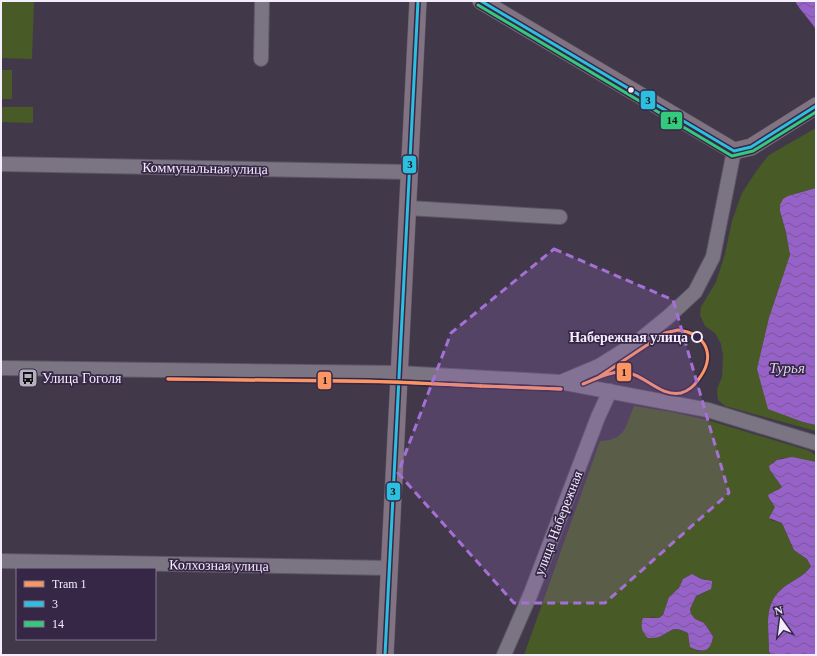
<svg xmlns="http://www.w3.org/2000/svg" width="817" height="656" font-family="'Times New Roman',serif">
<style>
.grass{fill:#485a26;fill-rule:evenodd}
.water{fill:url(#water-waves)}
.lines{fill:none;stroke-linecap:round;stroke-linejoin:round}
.minor-casing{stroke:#5d5665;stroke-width:16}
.major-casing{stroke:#5d5665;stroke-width:18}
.minor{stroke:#7b7482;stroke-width:14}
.major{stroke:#817381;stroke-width:17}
.bus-1-casing{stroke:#372747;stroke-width:6}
.bus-2-casing{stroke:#372747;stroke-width:6}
.bus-1{stroke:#2dbfdf;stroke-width:3}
.bus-2{stroke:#33ca7d;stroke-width:3}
.tram-1-casing{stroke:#372747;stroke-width:6}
.tram-1{stroke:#fb9564;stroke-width:3}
.marked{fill:#a570d5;fill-opacity:0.2;stroke:#a570d5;stroke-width:3;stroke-dasharray:8 5;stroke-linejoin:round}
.bus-dot{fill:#f4edfe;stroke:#372747;stroke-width:1.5}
.stop-dot{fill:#372747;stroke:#f4edfe;stroke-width:2}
.labels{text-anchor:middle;stroke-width:3.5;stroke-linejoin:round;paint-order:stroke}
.street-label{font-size:14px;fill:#f4edfe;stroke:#372747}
.stop-label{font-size:14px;font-weight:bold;fill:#f4edfe;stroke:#372747;text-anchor:end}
.poi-label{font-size:14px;fill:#f4edfe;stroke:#372747;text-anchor:start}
.water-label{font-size:15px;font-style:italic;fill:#ddd0eb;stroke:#372747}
.line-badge{stroke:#372747;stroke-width:1.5}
.pale-badge-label{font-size:11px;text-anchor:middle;font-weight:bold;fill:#111}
</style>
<defs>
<pattern id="water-waves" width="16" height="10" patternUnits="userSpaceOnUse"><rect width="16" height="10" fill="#9762c7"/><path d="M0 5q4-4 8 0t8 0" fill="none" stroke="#785796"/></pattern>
</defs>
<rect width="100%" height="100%" fill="#41394a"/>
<g class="grass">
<path d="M2,1h32l-2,58 -31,-1z"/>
<rect x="1" y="70" width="11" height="29"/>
<path d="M1,107h32v16l-32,-1z"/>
<path d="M816,128v60l-28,8 -8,15 6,21 4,23 -33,114 6,19 33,31 7,3 13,3v6l-91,-25 -7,-6 -1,-11 5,-12 1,-21 -2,-12 -6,-11 -10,-7 -5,-11 1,-8 15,-25 9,-28 7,-33 10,-28 15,-23 12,-15z"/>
<path d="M634,406l37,6 36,8 103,31 6,5v6l-34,-4 -9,4 -3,8 12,17 -2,3 -8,2 -3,6 6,9v3l-5,6 1,4 11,3 12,27 13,9 4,6c-6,10 -15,14 -24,20 -25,17 -18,40 -18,66l2,4h-247l76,-214c26,-1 25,-14 34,-35zM692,574l9,5h5v13l-10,4 -6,13 1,5 4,5 9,4 9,12c-1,10 -5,17 -16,16l-9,-18 -11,-4 -7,1 -10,7 -10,-20 9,1 4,-3 6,-18 10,-9 4,-9z"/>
</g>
<g class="water">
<path d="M795,1h21v29c-6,-11 -15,-18 -21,-29z"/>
<path d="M816,188v237l-13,-3 -35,-13 -11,-40 12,-51 21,-63 -4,-23 -6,-21v-6l3,-6 5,-3z"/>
<path d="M792,457l24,5v193h-45l-2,-4c0,-26 -7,-49 18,-66 9,-6 18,-10 24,-19l-4,-7 -13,-9 -12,-27 -13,-5 6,-11 -6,-9 -1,-3c5,-4 10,-4 14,-8l-12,-17 -1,-4 8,-6z"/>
<path d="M692,574l9,5 11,2v3l-1,5 -15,7 -6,13 1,5 4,5 9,4 9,13c-2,15 -9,18 -23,11l-2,-14c-15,-7 -14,-4 -27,3 -4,2 -9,2 -13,2 -6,-6 -8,-12 -5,-20h16l4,-3 6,-18 10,-9 4,-9z"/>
</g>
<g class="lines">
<g class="minor-casing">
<g id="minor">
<path d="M261,59l1,-58"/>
<path d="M1,164l408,8"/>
<path d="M408,208l152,9"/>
<path d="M1,368l398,5 161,9 148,28 108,33"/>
<path d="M561,382l38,-16 37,-23 32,-26 27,-25 18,-35 21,-106"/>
<path d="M1,561l388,7"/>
<path d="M504,655l27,-62 67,-176 12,-26"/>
</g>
</g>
<g class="major-casing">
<g id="major">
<path d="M481,1l253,150 17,-4 65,-41"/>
<path d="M385,655l33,-654"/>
</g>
</g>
<use href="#minor" class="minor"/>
<use href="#major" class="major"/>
<g class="bus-1-casing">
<g id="bus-1">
<path d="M481,1l253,150 17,-4 65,-41"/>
<path d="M385,655l33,-654"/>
</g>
</g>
<g class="bus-2-casing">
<path id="bus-2" d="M478,5l254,151 21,-5 63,-39"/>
</g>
<use href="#bus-1" class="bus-1"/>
<use href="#bus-2" class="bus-2"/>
<g class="tram-1-casing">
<g id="tram-1">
<path d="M678,330c30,4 38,27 20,50 -4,6 -10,11 -17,13 -22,4 -36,-19 -57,-21 -14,-1 -28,7 -41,12l16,-7 66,-44z"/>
<path d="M168,379l200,2 113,5"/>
<path d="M168,379l230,3 83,4"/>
<path d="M481,386l80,3"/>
<path d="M481,386l80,3"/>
</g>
</g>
<use href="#tram-1" class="tram-1"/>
</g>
<path class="marked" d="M554,249l119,51 56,193 -124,110h-91l-116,-130 53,-140z"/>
<defs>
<g id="bus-square" transform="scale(1)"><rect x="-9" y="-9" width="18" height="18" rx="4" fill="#b5aebf" stroke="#372747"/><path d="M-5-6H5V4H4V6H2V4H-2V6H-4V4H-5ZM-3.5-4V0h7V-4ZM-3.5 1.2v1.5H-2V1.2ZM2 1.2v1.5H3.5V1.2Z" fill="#111"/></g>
</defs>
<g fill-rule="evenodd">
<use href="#bus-square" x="28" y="378"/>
</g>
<circle class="bus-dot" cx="631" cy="90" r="3.5"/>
<circle class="stop-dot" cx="697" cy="337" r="5"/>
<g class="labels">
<g class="street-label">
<text transform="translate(205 168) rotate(1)" y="5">Коммунальная улица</text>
<text transform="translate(558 523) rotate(-69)" y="5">улица Набережная</text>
<text transform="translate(219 565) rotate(1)" y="5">Колхозная улица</text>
</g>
<g class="stop-label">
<text x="688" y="342">Набережная улица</text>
</g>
<g class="poi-label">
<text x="42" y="383">Улица Гоголя</text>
</g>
<g class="water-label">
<text x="787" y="373">Турья</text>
</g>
</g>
<g class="line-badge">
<rect x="640" y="90" width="16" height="20" rx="4" fill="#2dbfdf"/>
<rect x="660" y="111" width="23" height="19" rx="4" fill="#33ca7d"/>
<rect x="402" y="155" width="15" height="19" rx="4" fill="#2dbfdf"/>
<rect x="616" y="362" width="16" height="20" rx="4" fill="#fb9564"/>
<rect x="317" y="371" width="15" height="19" rx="4" fill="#fb9564"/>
<rect x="386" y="482" width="15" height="19" rx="4" fill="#2dbfdf"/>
</g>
<g class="pale-badge-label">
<text x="648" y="104">3</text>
<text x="672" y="124">14</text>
<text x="410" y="168">3</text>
<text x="624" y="376">1</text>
<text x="325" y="384">1</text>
<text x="393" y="495">3</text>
</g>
<rect width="817" height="656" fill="none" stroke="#f4edfe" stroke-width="4"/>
<rect x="16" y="568" width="140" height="72" fill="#372747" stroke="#837690"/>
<rect x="24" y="581" width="20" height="6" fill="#fb9564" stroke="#837690"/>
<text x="52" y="588" font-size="12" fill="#f4edfe">Tram 1</text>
<rect x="24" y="601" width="20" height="6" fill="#2dbfdf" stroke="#837690"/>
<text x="52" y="608" font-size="12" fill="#f4edfe">3</text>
<rect x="24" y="621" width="20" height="6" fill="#33ca7d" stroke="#837690"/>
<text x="52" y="628" font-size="12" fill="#f4edfe">14</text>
<g transform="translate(781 620) rotate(346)" stroke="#372747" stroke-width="3" paint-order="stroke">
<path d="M0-3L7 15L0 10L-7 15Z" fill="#f4edfe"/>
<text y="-6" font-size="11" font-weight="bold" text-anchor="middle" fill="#f4edfe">N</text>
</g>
</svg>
